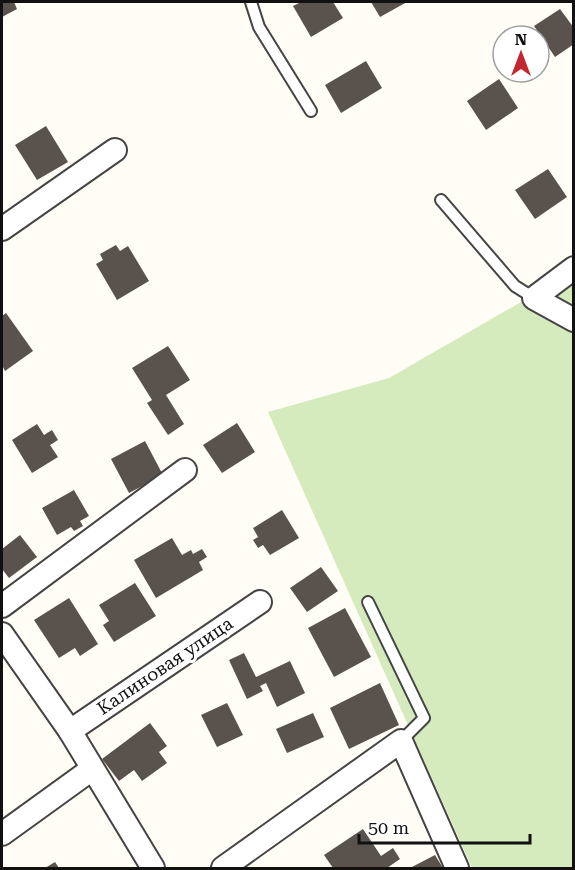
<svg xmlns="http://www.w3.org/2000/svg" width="575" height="870" font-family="'Roboto Serif',serif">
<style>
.green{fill:#d5ebbd}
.building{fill:#5a524d}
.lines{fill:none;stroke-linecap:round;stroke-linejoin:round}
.lane-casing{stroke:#444;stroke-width:14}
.street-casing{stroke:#444;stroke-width:26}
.lane{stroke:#fff;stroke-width:10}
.street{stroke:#fff;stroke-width:22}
.labels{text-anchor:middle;stroke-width:6;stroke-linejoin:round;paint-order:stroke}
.street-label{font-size:18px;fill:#111;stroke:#fff}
</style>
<rect width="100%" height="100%" fill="#fffdf5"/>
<path class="green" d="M573,272v596h-101l-204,-456 121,-34z"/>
<g class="building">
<path d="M2,2h12l3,7 -15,8z"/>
<path d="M301,2h32l10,16 -32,19 -18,-31z"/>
<path d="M371,2h36l-27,15z"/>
<path d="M560,9l14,19v16l-19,13 -21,-31z"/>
<path d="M366,61l16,27 -41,25 -16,-28z"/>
<path d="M499,79l19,29 -32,22 -19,-29z"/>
<path d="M46,126l22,36 -31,18 -22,-35z"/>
<path d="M548,169l19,28 -32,22 -20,-29z"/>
<path d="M116,245l4,6 8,-5 21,35 -32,19 -21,-36 7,-4 -3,-6z"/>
<path d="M6,313l27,38 -28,20 -3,-6v-49z"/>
<path d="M168,346l22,34 -24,15 18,29 -16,11 -21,-32 5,-3 -20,-32z"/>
<path d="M237,423l18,29 -33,21 -19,-28z"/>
<path d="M37,424l7,11 8,-5 6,10 -8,5 8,12 -26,16 -20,-33z"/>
<path d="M145,441l18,34 -34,18 -18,-34z"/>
<path d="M74,490l15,26 -9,5 3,5 -9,5 -3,-4 -14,8 -15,-27z"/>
<path d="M282,510l17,28 -29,17 -7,-10 -5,3 -5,-8 5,-3 -5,-9z"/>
<path d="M20,535l17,22 -28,21 -7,-9v-20z"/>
<path d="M172,538l10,17 9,-5 2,4 9,-5 5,8 -8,5 4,8 -47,28 -22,-38z"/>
<path d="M321,567l17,24 -31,21 -17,-24z"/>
<path d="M135,583l21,33 -42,26 -11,-17 6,-4 -10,-16z"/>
<path d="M69,598l29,46 -18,12 -5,-8 -16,10 -25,-38z"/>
<path d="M345,608l26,49 -37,20 -26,-49z"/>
<path d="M244,653l12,24 34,-16 15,32 -28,14 -11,-24 -6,3 3,5 -16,8 -18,-39z"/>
<path d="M380,683l19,42 -50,24 -19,-41z"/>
<path d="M227,703l16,32 -26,12 -16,-32z"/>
<path d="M313,713l11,24 -37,16 -11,-24z"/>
<path d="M150,723l17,23 -8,6 8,11 -25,18 -8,-11 -15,11 -17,-22z"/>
<path d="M363,829l18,27 12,-8 7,11 -13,9h-54l-9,-13z"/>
<path d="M435,855l8,13h-33z"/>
<path d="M55,862l4,6h-14z"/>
</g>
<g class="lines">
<g class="lane-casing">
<g id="lane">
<path d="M251,2l8,25 52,84"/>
<path d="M441,200l74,86 19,12"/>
<path d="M368,602l56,116 -23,23"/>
</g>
</g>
<g class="street-casing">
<g id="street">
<path d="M2,229l113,-79"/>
<path d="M574,268l-40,30 40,22"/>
<path d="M2,606l183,-136"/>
<path d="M2,634l68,97 83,137"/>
<path d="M70,731l190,-129"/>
<path d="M2,834l90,-65"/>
<path d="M223,868l178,-127 56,127"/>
</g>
</g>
<use href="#lane" class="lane"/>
<use href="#street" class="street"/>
</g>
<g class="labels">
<g class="street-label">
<text transform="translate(165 666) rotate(-34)" y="6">Калиновая улица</text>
</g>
</g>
<rect width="575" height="870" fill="none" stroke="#111111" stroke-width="6"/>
<g transform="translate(521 54)"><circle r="28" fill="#ffffff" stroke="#a0a0a0" stroke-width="1.5"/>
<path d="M0-4.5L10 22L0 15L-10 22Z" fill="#c4262e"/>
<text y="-9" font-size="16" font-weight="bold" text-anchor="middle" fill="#111111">N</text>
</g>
<path d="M359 834v9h171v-9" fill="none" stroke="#111111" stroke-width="3"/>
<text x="368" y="834" font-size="18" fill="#111111" stroke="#ffffff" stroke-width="4.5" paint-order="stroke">50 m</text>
</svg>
